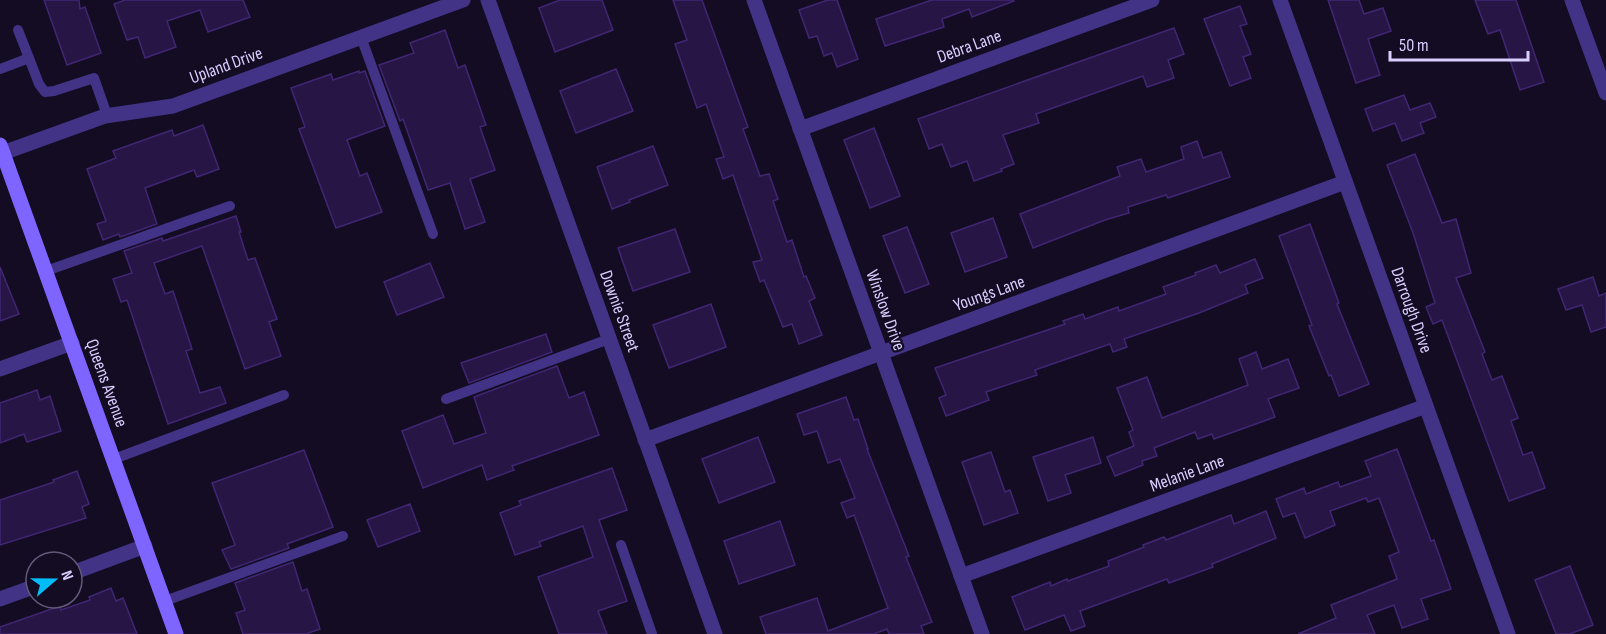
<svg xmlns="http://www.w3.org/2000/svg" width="1606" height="634" font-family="'Sofia Sans Condensed',sans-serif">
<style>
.building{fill:#271645;stroke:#402673;stroke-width:1.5}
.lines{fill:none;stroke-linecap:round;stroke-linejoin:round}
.service{stroke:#423386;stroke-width:10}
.minor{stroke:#423386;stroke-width:15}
.secondary{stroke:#7e65ff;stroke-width:15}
.labels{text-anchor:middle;stroke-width:4.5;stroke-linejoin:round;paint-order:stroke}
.street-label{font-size:18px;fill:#daceff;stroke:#130c23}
</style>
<rect width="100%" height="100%" fill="#130c23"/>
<g class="building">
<path d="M44,0h35l1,9 5,-2 16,46 -34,12z"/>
<path d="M125,0h118l7,17 -42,15 -8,-22 -33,11 9,26 -31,11 -7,-21 -11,3 -13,-36z"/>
<path d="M560,0h42l11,30 -58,22 -16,-44z"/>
<path d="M673,0h29l46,127 -5,2 17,47 9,-2 9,25 -5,2 14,41 5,-2 12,37 2,-1 9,22 -6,3 13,34 -23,9 -7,-20 -9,3 -19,-47 -4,2 -7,-20 9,-2 -29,-85 -10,4 -7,-20 8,-2 -18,-53 -9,4 -22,-64 12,-4z"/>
<path d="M828,0h9l21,59 -21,8 -5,-14 -8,3 -7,-20 -8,2 -10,-28z"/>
<path d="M932,0h81l1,1 -42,16 -3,-8 -27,10 2,8 -59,19 -9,-27z"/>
<path d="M1328,0h31l5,14 19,-6 8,23 -23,8 12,36 -24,8z"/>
<path d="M1475,0h41l28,82 -24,8 -20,-60 -12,4z"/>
<path d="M1240,6l7,18 -7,2 11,28 -8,3 8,21 -21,8 -26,-67z"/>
<path d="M1174,28l10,26 -16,6 6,18 -27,9 -4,-11 -107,38 3,9 -36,12 11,29 -13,5 1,2 -28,10 -7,-20 -16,6 -9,-23 -13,5 -11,-30z"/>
<path d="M445,30l13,38 7,-3 21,60 -6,2 15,43 -25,9 15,43 -20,7 -15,-46 -22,7 -25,-71 -3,2 -21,-56 35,-12 -4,-10z"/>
<path d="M616,69l17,42 -57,22 -16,-42z"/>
<path d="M359,71v2l6,-2 20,55 -38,14 13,36 7,-3 15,39 -46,16 -37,-99 6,-2 -14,-39 40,-14 2,6z"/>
<path d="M1404,95l6,15 20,-7 6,14 -16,6 4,10 -22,8 -7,-18 -22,8 -8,-22z"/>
<path d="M203,125l16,44 -22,8 -3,-7 -49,18 12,36 -37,13 -1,-3 -16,6 -6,-16 9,-3 -19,-52 29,-11 -3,-7 59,-21 2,6z"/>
<path d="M874,128l26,68 -30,12 -26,-68z"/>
<path d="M1197,141l6,17 18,-6 9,25 -62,21 -2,-3 -38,12 1,6 -24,7 -72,28 -13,-34 100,-38 -3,-9 24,-8 5,13 38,-13 -3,-12z"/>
<path d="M653,146l15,39 -39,15 1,2 -18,7 -15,-42z"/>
<path d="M1415,154l27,69 14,-4 15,54 -15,5 29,74 -3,2 10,26 10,-4 16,42 -7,3 12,34 9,-3 13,36 -36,13 -67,-181 -9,4 -7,-17 9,-4 -22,-70 -26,-68z"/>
<path d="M236,216l5,16h-2l9,28 7,-2 22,61 -8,3 12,34 -36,13 -43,-123 -48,17 11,31 8,-3 19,58 -6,2 14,42 20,-6 6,16 -58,21 -41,-124 -6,2 -8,-23 19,-6 -8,-22 38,-13 1,3z"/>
<path d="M993,218l14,39 -42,15 -14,-39z"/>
<path d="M1310,224l29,79 -2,1 32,80 -30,12 -8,-21 -2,1 -20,-50 3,-1 -33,-89z"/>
<path d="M907,227l22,57 -24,9 -22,-57z"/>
<path d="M675,229l15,43 -57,19 -15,-43z"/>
<path d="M1255,259l8,19 -18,7 3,8 -49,20 -75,26 3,8 -14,5 -3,-8 -75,26 2,5 -51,17 3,8 -43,16 -7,-18 7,-3 -11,-27 130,-44 -2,-3 20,-7 2,5 33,-12 1,4 47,-17 -3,-7 33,-12 -1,-2 21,-8 4,8z"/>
<path d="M430,263l14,34 -47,18 -13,-33z"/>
<path d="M0,267l19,47 -19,7z"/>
<path d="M1593,277l6,19 7,-3v34l-15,5 -9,-27 -16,5 -8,-21z"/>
<path d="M711,304l15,43 -57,21 -16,-43z"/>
<path d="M546,334l6,18 -83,31 -8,-20z"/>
<path d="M1256,352l6,17 26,-10 11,29 -31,11 7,18 -61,22 -2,-5 -14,5 -3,-7 -41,16 3,8 -15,5 1,4 -28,11 -8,-19 27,-11 -5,-14 4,-2 -16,-42 30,-11 15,41 86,-33 -9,-26z"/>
<path d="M557,366l12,32 15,-6 15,43 -87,31 2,4 -27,10 -5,-15 -59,23 -21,-57 41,-16 11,29 32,-11 -12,-36z"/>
<path d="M37,390l3,10 10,-4 11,35 -34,11 -3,-8 -24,9v-40z"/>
<path d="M846,397l8,23 4,-1 10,30h-1l31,79 11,28 -3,1 26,65 -11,4 3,8h-35l-2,-5 -13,5h-108l-6,-17 57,-19 11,33 60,-23 -34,-93 -7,3 -6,-15 14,-5 -15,-39 -12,4 -11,-32 -13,4 -7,-21z"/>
<path d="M758,437l17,45 -56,21 -17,-44z"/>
<path d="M1093,437l8,26 -36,12 6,18 -23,8 -15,-44z"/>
<path d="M1397,449l34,92 3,-1 17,49 -30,10 7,20 -26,9 -8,-23 -27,10 8,19h-77l38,-16 -5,-13 66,-26 -8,-23 10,-4 -20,-54 -11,4 -2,-4 -36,13 5,14 -30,13 -10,-25 -12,4 -7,-18 28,-11 2,6 32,-12 2,5 31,-11 -6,-15z"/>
<path d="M304,450l29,77 -46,17 2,4 -58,21 -9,-19 13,-5 -23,-62z"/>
<path d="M991,452l14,40 5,-2 8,23 -34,12 -22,-63z"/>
<path d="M612,468l15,42 -28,10 28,81 -29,10 9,23h-48l-21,-57 55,-20 -10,-31 -44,16 2,4 -26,9 -15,-42 21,-8 -2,-4z"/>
<path d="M77,471l12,33 -7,3 4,11 -86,27v-45l54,-18 -1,-2z"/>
<path d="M410,504l10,27 -42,16 -11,-27z"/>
<path d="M1266,511l10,27 -64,26 1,3 -44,16 -2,-4 -87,32 5,15 -14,5 -7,-16 -39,15 -13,-33 38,-15 1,4 16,-7 1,2 41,-15 -1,-5 36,-14 -1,-2 21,-8 2,3 65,-25 3,9z"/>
<path d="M780,521l15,44 -56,19 -15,-43z"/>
<path d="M293,562l9,29 5,-2 13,40 -14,5h-63l-7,-21 9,-3 -10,-27z"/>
<path d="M1570,566l23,59 -23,9h-14l-21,-54z"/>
<path d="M111,588l5,13 7,-3 14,36h-137v-7l60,-21 1,4 29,-10 -1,-3z"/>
</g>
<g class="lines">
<g class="service">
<path d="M18,30l11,28"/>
<path d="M361,37l72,197"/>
<path d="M0,69l29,-11 10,26 6,8 9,-1 40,-13 13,37"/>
<path d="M46,271l184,-65"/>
<path d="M446,399l163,-60"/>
<path d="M114,459l170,-64"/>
<path d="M621,545l31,89"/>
<path d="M165,601l178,-65"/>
</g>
<g class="minor">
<path d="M488,0l227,634"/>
<path d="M754,0l228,634"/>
<path d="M1280,0l228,634"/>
<path d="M1572,0l34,93"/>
<path d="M800,129l352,-129"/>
<path d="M0,154l105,-38 68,-10 290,-106"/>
<path d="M0,369l72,-26"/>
<path d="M645,440l700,-258"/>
<path d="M72,573l73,-27"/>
<path d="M961,576l465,-170"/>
<path d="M0,599l36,-13"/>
</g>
<path class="secondary" d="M0,145l176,489"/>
</g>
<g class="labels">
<g class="street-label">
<text transform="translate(969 46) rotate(-20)" y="6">Debra Lane</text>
<text transform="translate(226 65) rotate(-20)" y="6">Upland Drive</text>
<text transform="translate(989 293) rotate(-20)" y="6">Youngs Lane</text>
<text transform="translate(886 310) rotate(70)" y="6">Winslow Drive</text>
<text transform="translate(1412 310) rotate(70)" y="6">Darrough Drive</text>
<text transform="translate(620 311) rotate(70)" y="6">Downie Street</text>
<text transform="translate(107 383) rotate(70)" y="6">Queens Avenue</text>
<text transform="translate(1187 473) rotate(-20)" y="6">Melanie Lane</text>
</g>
</g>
<g transform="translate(54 580) rotate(70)"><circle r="28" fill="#130c23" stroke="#635a7b" stroke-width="1.5"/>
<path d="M0-4.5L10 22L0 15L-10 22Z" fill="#00bdf9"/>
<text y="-9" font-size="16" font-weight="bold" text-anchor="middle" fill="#daceff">N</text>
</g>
<path d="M1390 51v9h138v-9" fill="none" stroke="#daceff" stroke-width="3"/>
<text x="1399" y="51" font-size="18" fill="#daceff" stroke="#130c23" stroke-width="4.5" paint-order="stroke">50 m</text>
</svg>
